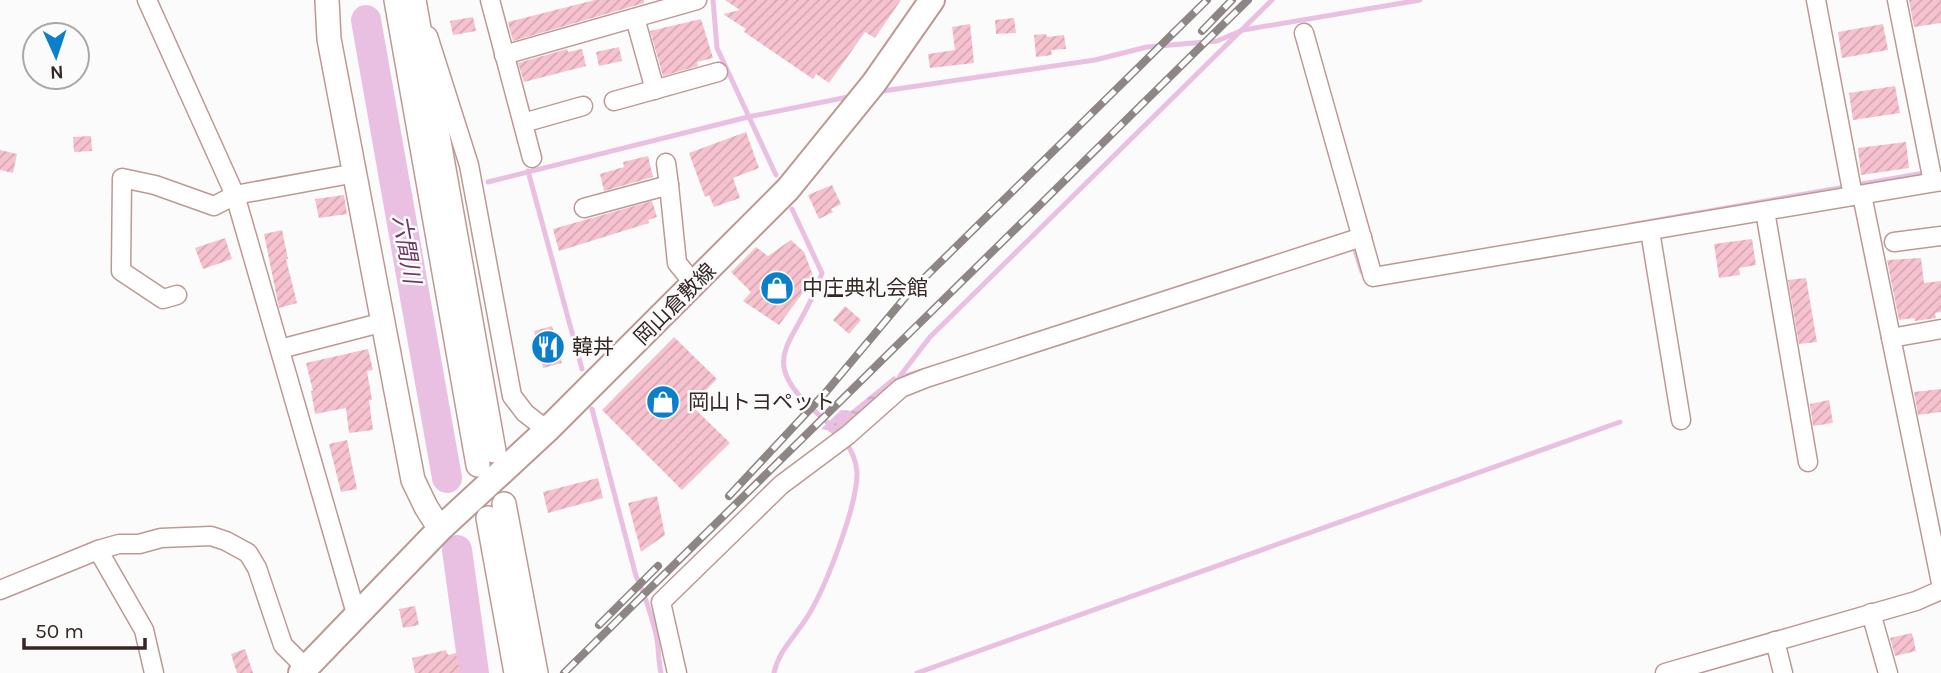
<svg xmlns="http://www.w3.org/2000/svg" width="1941" height="673" font-family="Karla,'Noto Sans JP',sans-serif">
<style>
.water{fill:url(#water-ripples)}
.lines{fill:none;stroke-linecap:round;stroke-linejoin:round}
.stream{stroke:#e9c0e2;stroke-width:5}
.river{stroke:#e9c0e2;stroke-width:30}
.building{fill:url(#building-hatch)}
.minor-casing{stroke:#bd9993;stroke-width:21}
.tertiary-casing{stroke:#bd9993;stroke-width:26}
.secondary-casing{stroke:#bd9993;stroke-width:28}
.minor{stroke:#fff;stroke-width:18}
.tertiary{stroke:#fff;stroke-width:23}
.secondary{stroke:#fff;stroke-width:24}
.rail-casing{stroke:#8d8685;stroke-width:8}
.rail{stroke:#fbfbfb;stroke-width:5;stroke-dasharray:16;stroke-linecap:butt}
.labels{text-anchor:middle;stroke-width:5;stroke-linejoin:round;paint-order:stroke}
.poi-label{font-size:21px;fill:#352725;stroke:#fbfbfb;text-anchor:start}
.street-label{font-size:21px;fill:#352725;stroke:#fbfbfb}
.water-label{font-size:23px;font-style:italic;fill:#6d3a66;stroke:#fbfbfb}
</style>
<defs>
<pattern id="water-ripples" width="26" height="14" patternUnits="userSpaceOnUse" patternTransform="scale(1.75)"><rect width="26" height="14" fill="#e9c0e2"/><path d="M2 4q2-2 4 0t4 0M15 11q2-2 4 0t4 0" fill="none" stroke="#c8a5c2"/></pattern>
<pattern id="building-hatch" width="6" height="6" patternUnits="userSpaceOnUse" patternTransform="scale(1.75)"><rect width="6" height="6" fill="#f7c2d0"/><path d="M-1 1l2-2M0 6l6-6M5 7l2-2" fill="none" stroke="#d4a7b2"/></pattern>
</defs>
<rect width="100%" height="100%" fill="#fbfbfb"/>
<path class="water" d="M894,376l6,5 -64,56 -9,-7 -6,-1 20,-19 10,1z"/>
<g class="lines">
<g class="stream">
<path d="M713,0l4,48 59,127"/>
<path d="M876,92l219,-32 52,-13 70,-6 26,-11 177,-30"/>
<path d="M528,171l54,198"/>
<path d="M488,182l260,-65 105,-21"/>
<path d="M396,198l14,-3"/>
<path d="M792,209l30,64c-26,79 -77,82 11,154"/>
<path d="M1630,225l311,-55"/>
<path d="M1353,244l9,28 7,-1"/>
<path d="M900,376l30,-39 342,-337"/>
<path d="M899,378l23,-7"/>
<path d="M592,409l44,167c9,19 15,38 20,58 3,13 2,26 5,39"/>
<path d="M774,673c5,-24 23,-38 35,-59 17,-28 49,-110 48,-142 -1,-11 -5,-21 -11,-29"/>
<path d="M917,673l703,-251"/>
</g>
<g class="river">
<path d="M366,20l81,458"/>
<path d="M457,550l17,123"/>
</g>
</g>
<g class="building">
<path d="M595,0h49v3l-131,38 -5,-19z"/>
<path d="M725,0h176l-26,38 -10,-6 -36,51 -13,-9 -3,5 -69,-47 2,-3 -23,-15 17,-4z"/>
<path d="M1909,0h32v23l-27,4z"/>
<path d="M473,17l3,14 -23,4 -3,-14z"/>
<path d="M1014,18l2,15 -20,1 -1,-14z"/>
<path d="M701,19l12,39 -16,4 1,4 -35,10 -13,-45z"/>
<path d="M970,24l4,39 -44,5 -2,-14 27,-4 -3,-23z"/>
<path d="M1883,24l5,26 -46,8 -4,-26z"/>
<path d="M1046,34l1,3 17,-2 2,14 -15,1 1,5 -16,2 -2,-22z"/>
<path d="M619,47l3,14 -23,5 -3,-14z"/>
<path d="M567,49l1,3 14,-3 4,17 -62,16 -6,-19z"/>
<path d="M1895,86l5,27 -47,7 -4,-27z"/>
<path d="M746,132l13,36 -26,10 7,20 -26,9 -5,-12 -4,2 -16,-44z"/>
<path d="M91,136l1,15 -18,1 -1,-15z"/>
<path d="M1906,142l3,26 -48,7 -3,-27z"/>
<path d="M0,150l17,4 -4,19 -13,-3z"/>
<path d="M648,156l5,21 -49,14 -4,-17 24,-7 -1,-5z"/>
<path d="M832,185l9,19 -10,5 2,3 -14,7 -11,-24z"/>
<path d="M344,195l3,19 -28,4 -4,-19z"/>
<path d="M652,201l5,16 -9,3 1,3 -90,28 -6,-22z"/>
<path d="M282,230l6,29h-2l11,44 -18,5 -15,-74z"/>
<path d="M225,238l7,21 -29,10 -8,-21z"/>
<path d="M1752,239l4,26 -17,3 1,7 -21,3 -5,-34z"/>
<path d="M791,240l13,12 10,26 -35,47 -36,-24 8,-9 -20,-20 25,-25 12,9z"/>
<path d="M1921,258l3,25 17,-2v31l-6,1 1,5 -21,3 -1,-3 -15,2 -12,-60z"/>
<path d="M1806,278l11,64 -18,2 -11,-64z"/>
<path d="M845,306l16,14 -12,14 -16,-14z"/>
<path d="M552,326l10,37 -19,5 -9,-37z"/>
<path d="M674,337l43,42 -26,26 39,38 -48,47 -80,-80z"/>
<path d="M368,349l5,21 -6,1 5,29h-3l4,30 -24,3 -3,-25 -31,6 -4,-23h2l-7,-28z"/>
<path d="M1941,389v23l-23,3 -4,-23z"/>
<path d="M1829,400l4,23 -20,3 -3,-22z"/>
<path d="M347,440l10,49 -16,3 -12,-48z"/>
<path d="M598,478l5,20 -55,15 -5,-21z"/>
<path d="M657,496l8,39 -24,17 -13,-49z"/>
<path d="M415,606l4,19 -16,3 -4,-19z"/>
<path d="M1912,633l4,18 -21,5 -5,-18z"/>
<path d="M245,649l8,24h-16l-6,-19z"/>
<path d="M446,650l2,5 8,-2 4,20h-45l-3,-15z"/>
</g>
<g class="lines">
<g class="minor-casing">
<g id="minor">
<path d="M147,0l88,195 122,422"/>
<path d="M490,0l42,158"/>
<path d="M1816,0l37,196"/>
<path d="M1897,0l36,182"/>
<path d="M635,18l20,72"/>
<path d="M1304,33l69,244 568,-96"/>
<path d="M428,36l41,129 43,231 13,17 22,17"/>
<path d="M504,55l193,-55"/>
<path d="M614,101l104,-29"/>
<path d="M523,123l60,-17"/>
<path d="M666,163l3,22"/>
<path d="M1862,195l79,388"/>
<path d="M584,208l85,-23 8,78 18,22"/>
<path d="M1765,211l43,251"/>
<path d="M1650,231l31,189"/>
<path d="M1894,242l47,-6"/>
<path d="M177,295l-14,4 -42,-28 1,-93 33,7 59,21 21,-11 121,-22"/>
<path d="M1891,338l50,-9"/>
<path d="M280,349l104,-27"/>
<path d="M98,550l46,80 10,43"/>
<path d="M0,590l98,-40 21,-6h20l22,-6 50,-2 15,5 22,12 9,15 26,77 23,23"/>
<path d="M1871,613l17,60"/>
<path d="M1775,641l8,32"/>
<path d="M677,673l-16,-71 120,-117 67,-50 53,-47 25,-10 436,-141"/>
<path d="M1665,673l251,-72 25,-11"/>
</g>
</g>
<g class="tertiary-casing">
<g id="tertiary">
<path d="M327,0l2,39 84,441 13,27 14,22"/>
<path d="M396,0l82,465"/>
<path d="M414,0l80,451"/>
<path d="M504,504l32,169"/>
<path d="M488,518l28,155"/>
</g>
</g>
<g class="secondary-casing">
<path id="secondary" d="M301,673l139,-144 107,-99 241,-241 86,-106 58,-83"/>
</g>
<use href="#minor" class="minor"/>
<use href="#tertiary" class="tertiary"/>
<use href="#secondary" class="secondary"/>
<g class="rail-casing">
<g id="rail">
<path d="M1202,31l30,-31"/>
<path d="M729,496l97,-104 82,-98 299,-294"/>
<path d="M599,625l59,-59"/>
<path d="M564,673l684,-673"/>
</g>
</g>
<use href="#rail" class="rail"/>
</g>
<defs>
<g id="shop-disc" transform="scale(1.75)"><circle r="9.5" fill="#0b7fc9" stroke="#fbfbfb"/><path d="M-5-2.5h2.3a2.7 3.5 0 0 1 5.4 0H5L5.5 6h-11ZM-1.5-2.5h3a1.5 2.3 0 0 0-3 0Z" fill="#fff"/></g>
<g id="restaurant-disc" transform="scale(1.75)"><circle r="9.5" fill="#0b7fc9" stroke="#fbfbfb"/><path d="M-5-6h1v4h1v-4h1v4h1v-4h1v5L-1.5 .5V6h-2V.5L-5-1ZM5-6V6H3V1.5H1.5Q1.5-4 5-6Z" fill="#fff"/></g>
</defs>
<g fill-rule="evenodd">
<use href="#shop-disc" x="777" y="288"/>
<use href="#restaurant-disc" x="548" y="347"/>
<use href="#shop-disc" x="663" y="402"/>
</g>
<g class="labels">
<g class="poi-label">
<text x="802" y="295">中庄典礼会館</text>
<text x="572" y="354">韓丼</text>
<text x="688" y="409">岡山トヨペット</text>
</g>
<g class="street-label">
<text transform="translate(675 304) rotate(-45)" y="7">岡山倉敷線</text>
</g>
<g class="water-label">
<text transform="translate(407 249) rotate(80)" y="8">六間川</text>
</g>
</g>
<g transform="translate(56 56) rotate(177)"><circle r="33" fill="#fbfbfb" stroke="#aca6a5" stroke-width="2"/>
<path d="M0-5L12 26L0 18L-12 26Z" fill="#0b7fc9"/>
<text y="-10" font-size="19" font-weight="bold" text-anchor="middle" fill="#352725">N</text>
</g>
<path d="M24 638v10h121v-10" fill="none" stroke="#352725" stroke-width="3.5"/>
<text x="35" y="638" font-size="21" fill="#352725" stroke="#fbfbfb" stroke-width="5" paint-order="stroke">50 m</text>
</svg>
